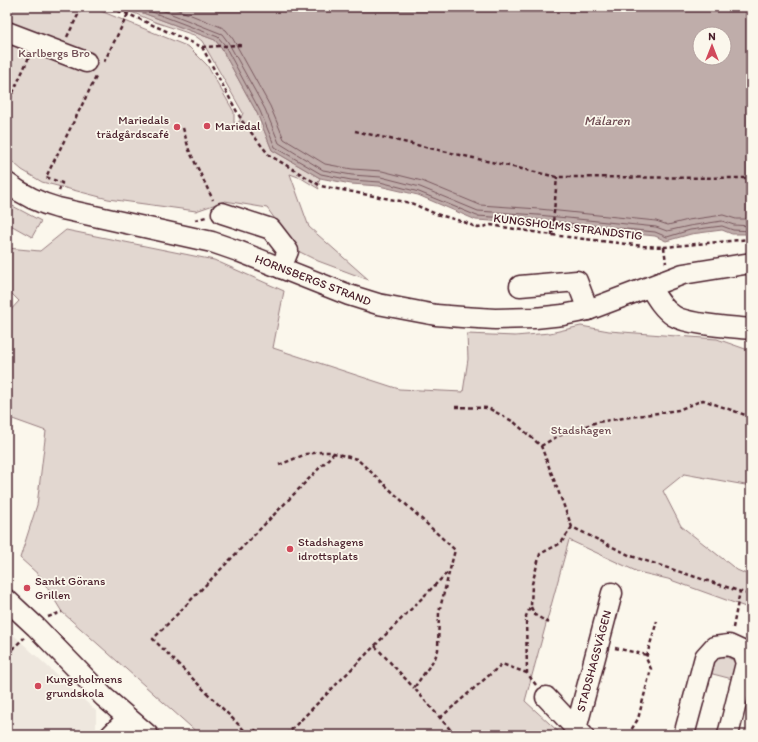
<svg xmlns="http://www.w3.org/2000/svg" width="758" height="742" font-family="Itim,sans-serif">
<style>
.built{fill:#eee7de}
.green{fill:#e2d7d0;stroke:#967b7e}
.water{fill:#bfadaa;stroke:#907477;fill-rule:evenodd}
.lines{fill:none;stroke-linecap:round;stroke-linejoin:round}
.shore{stroke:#79585e;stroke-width:1}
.minor-casing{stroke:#4a1f2b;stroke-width:23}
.path{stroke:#4a1f2b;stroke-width:2.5;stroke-dasharray:4 3;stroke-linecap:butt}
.minor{stroke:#fbf7ec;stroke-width:20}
.poi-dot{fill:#d1495b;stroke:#fbf7ec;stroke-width:1.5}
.labels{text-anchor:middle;stroke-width:3.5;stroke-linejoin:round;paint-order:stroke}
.park-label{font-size:12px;fill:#704d54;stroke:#fbf7ec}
.poi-label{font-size:12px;fill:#4a1f2b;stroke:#fbf7ec;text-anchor:start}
.street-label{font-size:12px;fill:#4a1f2b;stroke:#fbf7ec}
.water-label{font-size:13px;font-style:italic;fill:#6d4a51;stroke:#fbf7ec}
</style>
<rect width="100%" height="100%" fill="#fbf7ec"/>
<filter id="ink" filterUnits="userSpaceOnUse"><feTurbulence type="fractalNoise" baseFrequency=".025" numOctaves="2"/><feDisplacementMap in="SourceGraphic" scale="8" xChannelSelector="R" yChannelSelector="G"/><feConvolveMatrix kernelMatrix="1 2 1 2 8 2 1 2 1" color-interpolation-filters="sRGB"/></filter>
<g filter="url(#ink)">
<path class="built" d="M7,629l89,82v19l-6,5h-83z"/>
<g class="green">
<path d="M7,7h84l98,40 18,18 27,47v11l5,-1 4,-9 -41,-72 -8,-6 -39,-13 -35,-15h7l88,33 5,6 37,67 15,37 48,28 -3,7 2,4 -18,-11 -11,-4 19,53 60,53 -51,-19 -20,-10 -31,-43 -42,-7 -29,10 -88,-12 -66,-17 -20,-12 -15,-13z"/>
<path d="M7,203l34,18 -9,16 -25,-14z"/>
<path d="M66,230l148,30 70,31 -11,57 126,41 64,3 5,-33 -1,-25 48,2 35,-3 31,-7 28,5 108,8 34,12v135l-67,-12 -21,17 18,35 56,44 14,6v33l-83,-30 -30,-7 -69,-32 -44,161 37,34h-362l-138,-123 -22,-36 -20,-18 17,-53 9,-74 -39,-14v-103l12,-13 -12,-12v-41l33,3z"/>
<path d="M722,656c17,4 16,9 14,24l-27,-7 3,-12z"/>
</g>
<path class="water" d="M127,7h624v227h-19l-10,-4 -31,4 -25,7 -11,-5 -118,-12 -61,-4 -58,-25 -39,-9 -28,-2 -31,-6 -48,-28 -15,-37 -37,-67 -5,-6zM700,34h24v24h-24z"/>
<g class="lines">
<g class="shore">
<path d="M139,7l79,30 6,7 36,67 15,36 46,27 30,6 29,2 39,10 58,24 61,4 117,12 12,5 23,-7 32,-4 11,4 18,1"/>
<path d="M154,7l68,27 6,8 37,67 14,34 44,27 29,5 29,2 39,10 58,24 60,4 118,12 11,4 22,-5 33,-5 12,4 17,1"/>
<path d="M171,7l50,20 5,3 7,9 37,67 14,33 41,25 27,5 30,2 40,10 58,24 59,4 117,12 12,4 20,-5 35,-5 13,4h15"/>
</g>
<g class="minor-casing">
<g id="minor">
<path d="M7,32l79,30"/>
<path d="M7,183c16,12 32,20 51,25l154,34 26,9 111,44 29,9 58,11 26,2 33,2 40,-1 28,-3 25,-5 95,-36 68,-11"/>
<path d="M222,213l49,16 17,22 -7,17"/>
<path d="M520,286l57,-5 11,29"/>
<path d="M650,287c6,10 13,22 24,29 14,9 59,11 77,13"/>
<path d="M7,600l29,27 68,70 44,38"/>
<path d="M546,697l30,32"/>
<path d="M111,735l17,-17"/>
<path d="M583,735l-7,-6 36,-136"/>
<path d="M684,735l21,-78 9,-10 15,-2 13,6 4,12 -18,72"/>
</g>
</g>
<g class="path">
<path d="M105,7l23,7 74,33 40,74 27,34 52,31 90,17 25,11 28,8 14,6 13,-3 61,10 91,11 21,1 87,-8"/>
<path d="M67,37l15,-30"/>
<path d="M202,47l39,-2"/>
<path d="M104,62l24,-48"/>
<path d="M7,106l22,-49"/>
<path d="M183,128l6,22 24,50"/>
<path d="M355,131l202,46 194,1"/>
<path d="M59,191l3,-8 -16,-6 51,-102"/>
<path d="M195,220l11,-3"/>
<path d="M552,235l5,-58"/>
<path d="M664,247l2,16"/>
<path d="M455,407l33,1 26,14 27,24 31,81 59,29 120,39"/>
<path d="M541,446l17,-10 39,-14 81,-12 25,-10 48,17"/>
<path d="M279,465l27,-11 15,-2h9l27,7 98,91 -16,62 -1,38 -3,8 -21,30 41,47"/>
<path d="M531,607l4,8 14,8"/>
<path d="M48,617l14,-5"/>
<path d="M733,628l7,-37"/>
<path d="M375,646l39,42"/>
<path d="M615,648l32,7"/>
<path d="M7,654l17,-16"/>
<path d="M536,685l-9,-12 -1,-57 5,-10 1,-22 8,-30 21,-11 11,-16"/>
<path d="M440,718l62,-54 25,9"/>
<path d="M249,735l-96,-96 181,-186"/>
<path d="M250,735l5,-5 5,5"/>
<path d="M286,735l162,-163"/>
<path d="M628,735l10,-16 13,-50 -5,-11 11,-37"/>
</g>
<use href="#minor" class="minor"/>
</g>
</g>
<g class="poi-dot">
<circle cx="207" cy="126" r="4"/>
<circle cx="177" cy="127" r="4"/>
<circle cx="290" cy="549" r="4"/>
<circle cx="27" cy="588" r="4"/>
<circle cx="38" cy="686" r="4"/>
</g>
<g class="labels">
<g class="park-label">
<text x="54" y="57">Karlbergs Bro</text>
<text x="581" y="434">Stadshagen</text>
</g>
<g class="poi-label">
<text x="169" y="124" text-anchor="end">Mariedals<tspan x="169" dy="14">trädgårdscafé</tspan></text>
<text x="215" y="130">Mariedal</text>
<text x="298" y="546">Stadshagens<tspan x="298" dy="14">idrottsplats</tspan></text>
<text x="35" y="585">Sankt Görans<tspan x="35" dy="14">Grillen</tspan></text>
<text x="46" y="683">Kungsholmens<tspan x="46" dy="14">grundskola</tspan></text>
</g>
<g class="street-label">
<text transform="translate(568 227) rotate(7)" y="4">KUNGSHOLMS STRANDSTIG</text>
<text transform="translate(313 280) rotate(21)" y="4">HORNSBERGS STRAND</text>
<text transform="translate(594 661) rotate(-75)" y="4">STADSHAGSVÄGEN</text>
</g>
<g class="water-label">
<text x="607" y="125">Mälaren</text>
</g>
</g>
<rect width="758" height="742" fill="none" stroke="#fbf7ec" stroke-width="24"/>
<rect x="12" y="12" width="734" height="718" fill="none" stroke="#4a1f2b" stroke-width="1.5" filter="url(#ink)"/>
<g transform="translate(712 46)"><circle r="19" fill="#fbf7ec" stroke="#b4a19f"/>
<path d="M0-3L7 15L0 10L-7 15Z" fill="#d1495b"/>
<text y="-6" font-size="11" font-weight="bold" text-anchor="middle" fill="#4a1f2b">N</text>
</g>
</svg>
